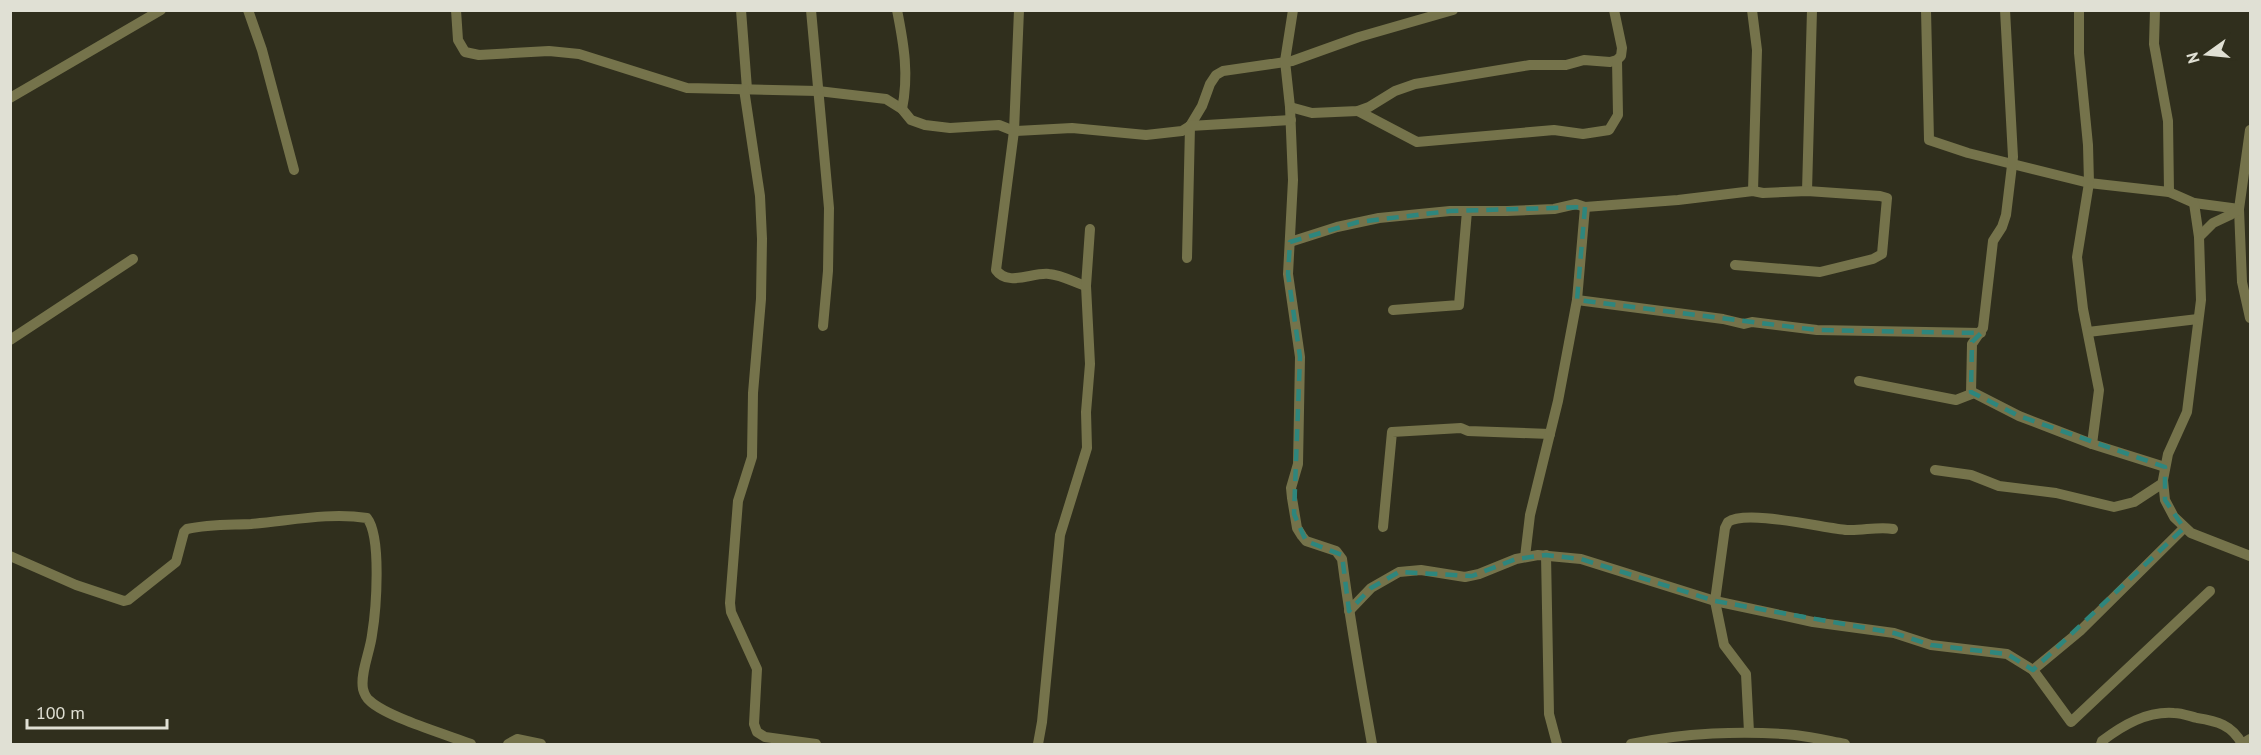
<svg xmlns="http://www.w3.org/2000/svg" width="2261" height="755" font-family="'PT Sans',sans-serif">
<style>
.lines{fill:none;stroke-linecap:round;stroke-linejoin:round}
.minor{stroke:#75734b;stroke-width:10}
.marked{fill:none;stroke:#2e867d;stroke-width:4.5;stroke-dasharray:12 8;stroke-linejoin:round}
</style>
<rect width="100%" height="100%" fill="#302f1d"/>
<g class="lines">
<g class="minor">
<path d="M248,10l14,40 32,120"/>
<path d="M456,10l2,30 7,12 14,3 70,-4 30,3 108,34 131,3 68,8 16,10 9,11 14,5 25,3 49,-3 15,6 58,-3 74,7 36,-4 8,-5 12,-20 8,-22 6,-9 7,-4 69,-10 67,-24 94,-27"/>
<path d="M741,10l6,79"/>
<path d="M811,10l18,198 -1,63 -5,55"/>
<path d="M897,10c7,35 12,65 5,99"/>
<path d="M1019,10l-5,121 -18,139c12,17 36,2 53,4 12,1 25,8 37,12"/>
<path d="M1293,10l-8,51 5,46 3,73 -5,94 12,83 -2,107 -7,24 1,10 5,30 5,8 4,5 30,10 6,8c8,62 19,124 30,185"/>
<path d="M1752,10l5,40 -4,141"/>
<path d="M1926,10l3,130 39,13 121,30 80,9 25,11 45,6"/>
<path d="M2079,10v43l9,92 1,38 -12,74 6,52 16,81 -7,54"/>
<path d="M2155,10l-1,34 14,77 1,71"/>
<path d="M744,89l16,107 2,43 -1,60 -8,94 -1,64 -14,44 -8,102 1,9 26,57 -3,55 3,8 8,5 51,7"/>
<path d="M10,98l151,-88"/>
<path d="M1290,107l22,6 46,-2 11,-4 26,-16 20,-7 115,-19h36l18,-5 26,2 7,-2 4,-4 1,-8 -8,-38"/>
<path d="M1358,111l59,31 137,-12 29,4 26,-4 9,-15 -1,-55"/>
<path d="M2250,130l-11,79 3,73 8,36"/>
<path d="M1807,191l5,-181"/>
<path d="M2194,203l5,34"/>
<path d="M2239,209l-9,6 -17,8 -14,14 2,63 -14,112 -19,42 -5,26 2,20 9,17 17,16 59,23"/>
<path d="M1290,242l47,-15 42,-9 71,-7h57l47,-2 22,-5 9,3 93,-7 75,-9 10,2 44,-2 73,5 7,2 -5,56 -9,5 -53,13 -85,-7"/>
<path d="M1187,258l3,-132 101,-6"/>
<path d="M1577,300l146,19 21,5 8,-2 65,8 164,3"/>
<path d="M1393,310l66,-5 8,-94"/>
<path d="M2088,332l110,-13"/>
<path d="M10,340l123,-81"/>
<path d="M1859,381l97,19 18,-7 45,23 73,28 73,23"/>
<path d="M1971,393l1,-49 11,-16 10,-87 9,-14 4,-12 7,-58 -8,-147"/>
<path d="M1935,470l36,5 28,11 57,7 58,14 20,-5 29,-19"/>
<path d="M1383,527l9,-95 69,-4 7,3 82,3"/>
<path d="M1546,555l3,159 8,30"/>
<path d="M10,556l66,29 48,16 4,-1 48,-38 8,-30 3,-3c22,-5 42,-4 64,-5 38,-3 78,-12 116,-6 15,19 9,93 5,117 -2,17 -12,38 -9,54 1,4 4,10 7,12 17,16 77,34 101,43"/>
<path d="M1525,557l5,-42 28,-114 19,-101 8,-93"/>
<path d="M1349,611l22,-23 28,-16 22,-2 44,7 14,-3 37,-15 22,-4 43,4 134,42 98,21 81,11 37,12 76,9 26,16 38,52 139,-131"/>
<path d="M2033,670l47,-39 104,-103"/>
<path d="M1749,732l-3,-58 -22,-29 -9,-44 10,-73 3,-6c18,-13 95,6 119,8 15,1 32,-4 46,-1"/>
<path d="M508,744l9,-5 24,5"/>
<path d="M1038,744l4,-22 18,-187 27,-87 -1,-36 4,-48 -4,-78 4,-57"/>
<path d="M1631,744c51,-11 112,-14 164,-9 17,2 34,6 50,9"/>
<path d="M2101,744l1,-3c21,-16 45,-30 72,-28 8,0 15,3 23,5 20,3 35,7 45,26l8,-5"/>
</g>
</g>
<path class="marked" d="M1585,207l-8,93 240,30 164,3 -9,9 -1,50 48,24 146,51v33l19,28 -151,142 -26,-16 -76,-9 -37,-12 -179,-32 -134,-42 -35,-4 -30,4 -44,17 -73,-4 -28,16 -22,23 -7,-56 -36,-14 -12,-27 6,-157 -12,-83 2,-32 68,-20 92,-11z"/>
<rect width="2261" height="755" fill="none" stroke="#e0e0d4" stroke-width="24"/>
<g transform="translate(2207 54) rotate(255)" stroke="#302f1d" stroke-width="4.5" paint-order="stroke">
<path d="M0-4.5L10 22L0 15L-10 22Z" fill="#e0e0d4"/>
<text y="-9" font-size="16" font-weight="bold" text-anchor="middle" fill="#e0e0d4">N</text>
</g>
<path d="M27 719v9h140v-9" fill="none" stroke="#e0e0d4" stroke-width="3"/>
<text x="36" y="719" font-size="18" fill="#e0e0d4" stroke="#302f1d" stroke-width="4.5" paint-order="stroke">100 m</text>
</svg>
